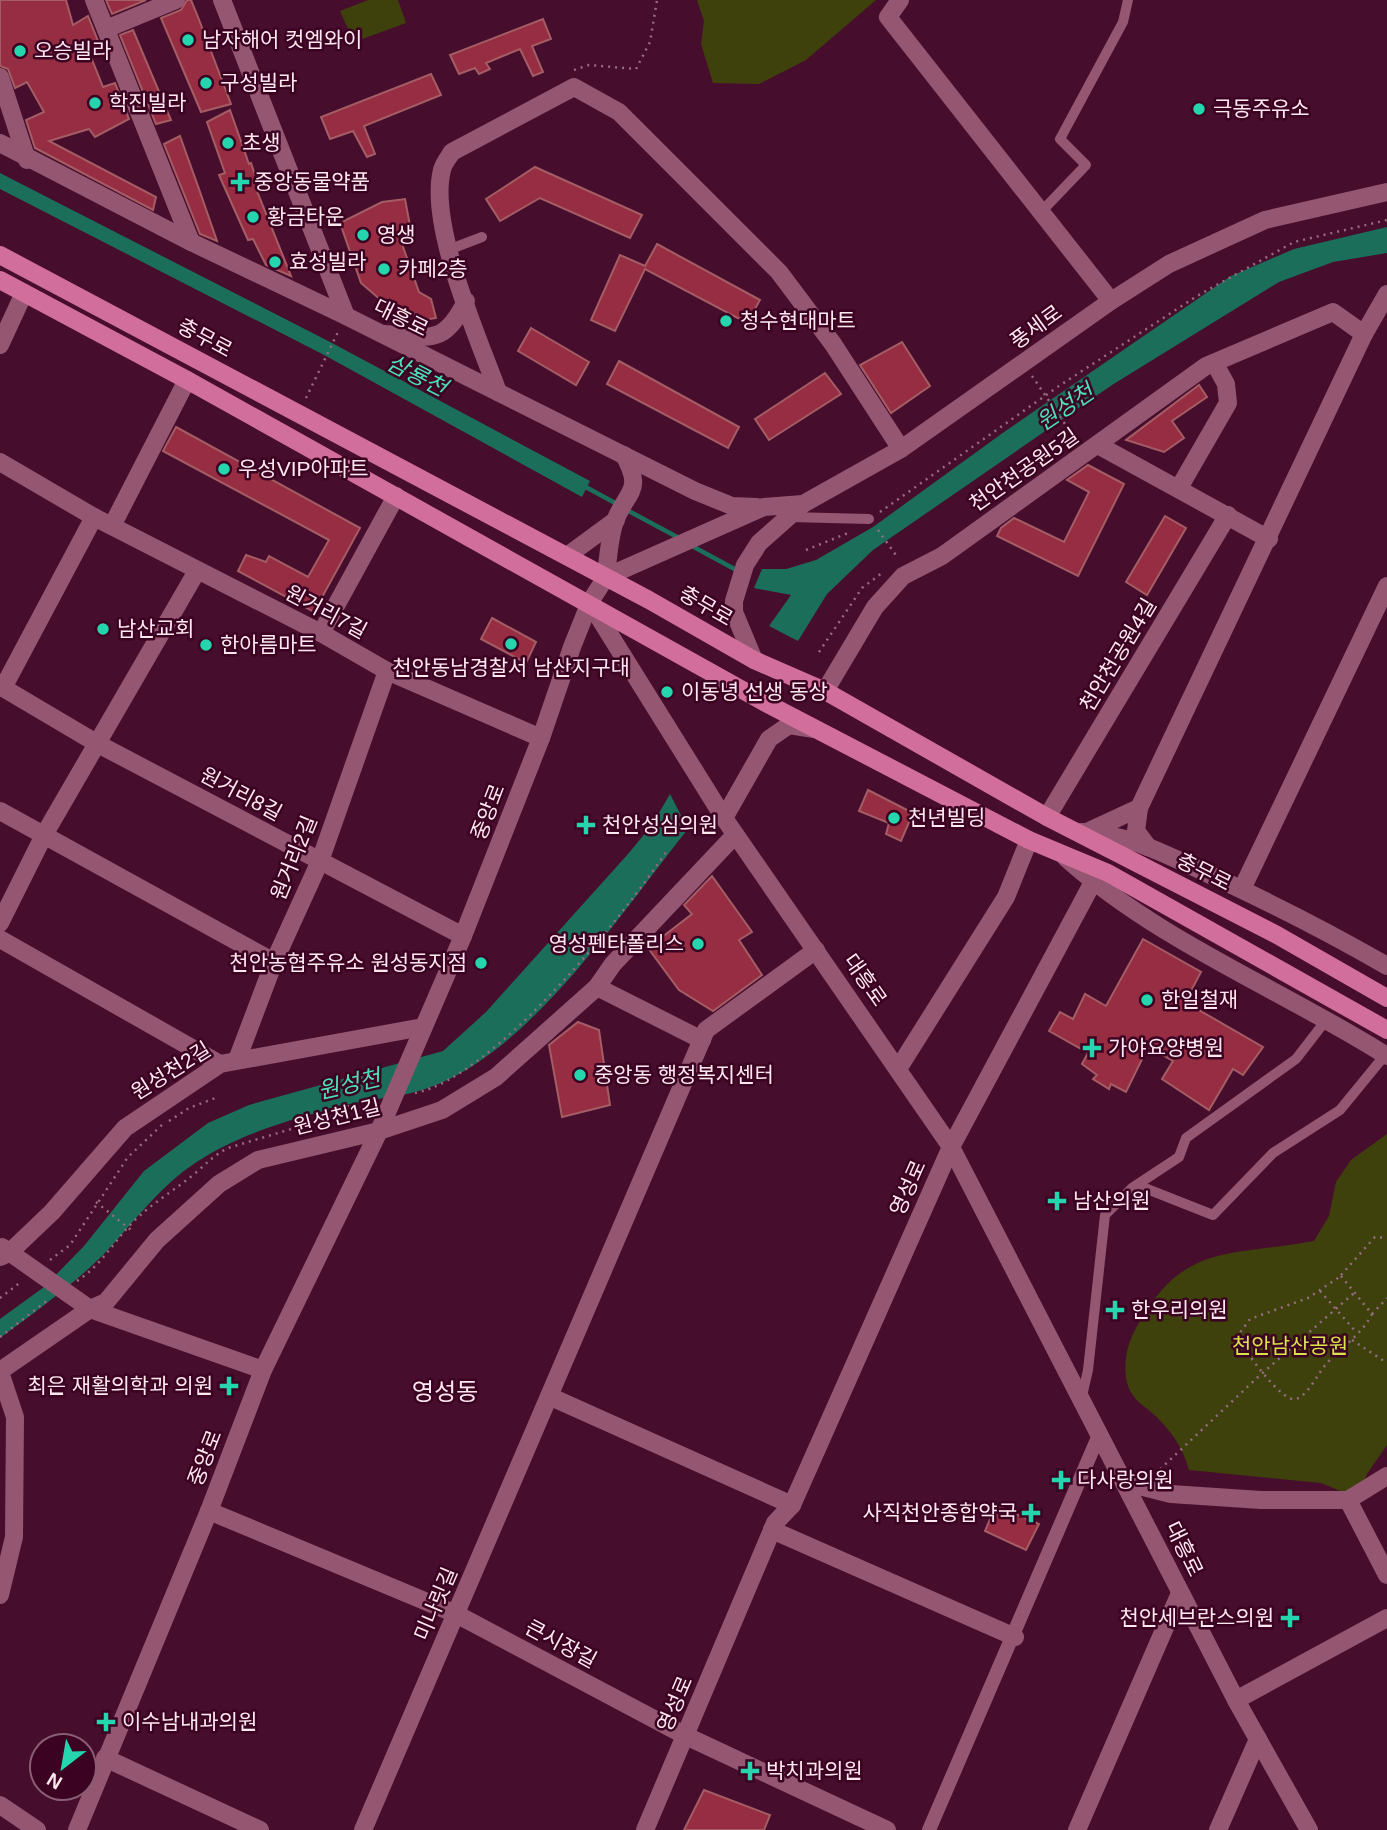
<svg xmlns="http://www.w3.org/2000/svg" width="1387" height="1830" font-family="Helvetica,'Noto Sans KR',sans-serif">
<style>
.green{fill:#3e410c}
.water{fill:#1b6e5a}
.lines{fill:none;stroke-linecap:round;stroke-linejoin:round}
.stream{stroke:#1b6e5a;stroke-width:4.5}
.building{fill:#962d42;stroke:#a45d65;stroke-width:2}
.path{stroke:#976c81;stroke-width:2.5;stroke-dasharray:2 5;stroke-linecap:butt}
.service{stroke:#945671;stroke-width:10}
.pedestrian{stroke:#945671;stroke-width:14}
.minor{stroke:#945671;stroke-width:18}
.tertiary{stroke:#945671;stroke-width:18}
.secondary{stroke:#d26e9b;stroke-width:18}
.poi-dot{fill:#25d5ae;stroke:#3b0222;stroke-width:2.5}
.labels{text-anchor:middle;stroke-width:5;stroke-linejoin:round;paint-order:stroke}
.poi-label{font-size:21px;fill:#fee7ef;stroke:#3b0222;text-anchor:start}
.street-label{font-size:21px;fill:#fee7ef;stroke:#3b0222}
.park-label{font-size:21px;fill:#d9e249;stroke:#3b0222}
.water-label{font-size:23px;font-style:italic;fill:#4bdfba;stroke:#3b0222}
.quarter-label{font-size:24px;fill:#fee7ef;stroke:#3b0222}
</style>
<rect width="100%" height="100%" fill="#470d2c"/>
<g class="green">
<path d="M368,0h30l8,23 -52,19 -14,-31z"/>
<path d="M697,0h179l-70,60 -47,24 -46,-1 -12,-39 3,-23z"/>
<path d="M1387,1134v311l-20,29 -7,17 -15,2 -24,-10 -132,-13c-7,-25 -19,-41 -38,-58 -6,-5 -15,-11 -19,-18 -11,-17 -7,-45 2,-62 47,-90 92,-75 180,-91l15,-25 7,-34 15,-22z"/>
</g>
<g class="water">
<path d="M0,173l332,170 258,138 -8,16 -256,-141 -326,-167z"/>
<path d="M1387,227v26l-54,9 -54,20 -167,103 -239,165 -46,44 -29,47 -29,-15 22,-31 -37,-7 8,-19h24l30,-9 57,-33 131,-95 227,-156 63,-27z"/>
<path d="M670,794l18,35c-67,83 -157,223 -260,259 -24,9 -53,10 -78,16 -55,14 -115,30 -162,64 -33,24 -57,58 -85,87 -31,31 -68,57 -103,83v-19l44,-32 40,-41 60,-75 64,-48 41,-18 194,-54 43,-39 142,-158 24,-29z"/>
</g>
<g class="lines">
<g class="stream">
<path d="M582,485l35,19"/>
<path d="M625,509l54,29"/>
<path d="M692,546l48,26"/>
</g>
</g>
<g class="building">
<path d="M0,0h66l7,25 15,-9 12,30 -11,6 14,35 12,-4 14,36 -34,18 -6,-8 -40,12 107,56 -3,13 -118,-62 -9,-28 18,-8 -17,-30 -12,6 -7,-19 -8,-3z"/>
<path d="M106,0h40l-34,14z"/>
<path d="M187,0h4l7,17 33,87 -30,8 -40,-94 20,-8z"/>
<path d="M543,19l8,20 -19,7 11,26 -10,4 -13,-27 -34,14 4,6 -11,5 -4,-6 -16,6 -9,-19z"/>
<path d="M133,30l38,90 -15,4 -36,-89z"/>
<path d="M431,74l10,21 -77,31 11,28 -8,3 -14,-26 -23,8 -9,-22z"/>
<path d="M230,110l19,54 2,-1 9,27 -3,1 34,85 -25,-11 -13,-26 -5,1 -29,-65 6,-2 -18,-51z"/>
<path d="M180,136l19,53 18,52 -17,-7 -36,-90z"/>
<path d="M535,167l107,48 -12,23 -90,-40 -40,23 -14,-22z"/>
<path d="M405,199l8,43 -11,2 17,48 12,7 5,19 -12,2 -41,-18 -22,-19 -21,-60 42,-21z"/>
<path d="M657,244l103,56 -13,23 -102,-54 -30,62 -24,-11 29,-65 25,11z"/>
<path d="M531,328l58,34 -13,23 -58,-34z"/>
<path d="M902,342l28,44 -39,27 -31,-48z"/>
<path d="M619,361l120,66 -11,21 -121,-64z"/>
<path d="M825,373l16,21 -72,46 -14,-21z"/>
<path d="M1199,385l8,12 -35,24 12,17 -20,14 -38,-12z"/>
<path d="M176,427l184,101 -46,84 -76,-41 8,-16 20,7 3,-6 39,21 21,-37 -166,-89z"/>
<path d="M1088,465l36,19 -46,92 -81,-40 4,-8 13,-10 50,24 25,-50 -22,-12z"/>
<path d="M1165,516l21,12 -39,67 -21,-13z"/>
<path d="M492,618l44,24 -10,21 -45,-24z"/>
<path d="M868,790l45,23 -12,28 -15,-7 3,-11 -30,-12z"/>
<path d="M712,876l40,56 -13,8 23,35 -49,36 -34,-21 -31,-42 44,-34 -8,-9z"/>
<path d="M1143,939l58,33 -16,30 78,45 -20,28 -10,-6 -24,41 -47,-31 11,-18 -25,-14 -22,45 -15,-8 -2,5 -16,-10 4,-4 -15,-11 6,-11 -39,-22 11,-19 13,7 12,-25 21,12z"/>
<path d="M578,1022l21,8 11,75 -48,12 -13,-72z"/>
<path d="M996,1505l43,19 -13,26 -41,-19z"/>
<path d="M704,1790l66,25 -6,15h-80z"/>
</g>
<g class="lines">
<g class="path">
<path d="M574,70l15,-5 47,4 14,-27 7,-42"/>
<path d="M1032,376l44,64"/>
<path d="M306,398l32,-66"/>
<path d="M880,512l179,-126 138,-90 97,-54 93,-22"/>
<path d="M878,530l20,28"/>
<path d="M806,550l42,-17"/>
<path d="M819,652l43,-64 20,-15"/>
<path d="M415,1093c78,-15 210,-178 253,-244"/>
<path d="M169,1121l20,-13 29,-11"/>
<path d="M96,1202l35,28"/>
<path d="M50,1260l20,-15 58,-88 35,-33"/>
<path d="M1341,1275l34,-38 12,1"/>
<path d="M1341,1276l31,38c-10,20 -29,32 -44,48 -10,10 -19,33 -32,37 -15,4 -50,-49 -60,-61l14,-19 58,-21z"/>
<path d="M77,1281c23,-15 34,-35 52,-55 20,-21 43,-34 64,-51 12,-10 21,-20 35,-27l100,-30 21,-12 25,-5"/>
<path d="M1320,1291l37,42"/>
<path d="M0,1298l22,-17"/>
<path d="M1372,1314l15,-16"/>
<path d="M0,1337l48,-37"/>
<path d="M1352,1340l35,23"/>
<path d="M1155,1474l103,-97 96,-84"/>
</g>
<g class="service">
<path d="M1041,212l45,-47 -26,-26 63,-117 5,-22"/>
<path d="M448,250l34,-13"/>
<path d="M789,517l80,2"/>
<path d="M1137,1185l76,30 60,-62 67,-43 45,-55"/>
<path d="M1082,1396l6,-26 17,-155 27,-27 47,-31 7,-19 110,-79 31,-40"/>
</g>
<path class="pedestrian" d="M929,1830l170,-395"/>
<g class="minor">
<path d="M94,0l97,242"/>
<path d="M900,0l-12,17 223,284"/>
<path d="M106,29l70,-29"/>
<path d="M0,77l27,83"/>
<path d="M0,143l191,99 155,74"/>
<path d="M383,334c45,2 60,14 83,-33"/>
<path d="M0,345l24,-52"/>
<path d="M498,392c-20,-55 -70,-167 -56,-222 1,-6 7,-13 10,-18l122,-65 45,25 160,160 54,72 68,105"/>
<path d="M1098,445l171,94"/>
<path d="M0,462l94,55 227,116 66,38 154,67"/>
<path d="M1179,488l49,-85 -2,-19 -11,-20"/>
<path d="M112,526l75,-146"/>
<path d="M321,633l75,-137"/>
<path d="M0,686l98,58 365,192"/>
<path d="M3,688l91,-171"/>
<path d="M825,691l50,-84 28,-31 39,-20 264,-190 127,-54 31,22"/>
<path d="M0,811l274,151"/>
<path d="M1047,817l181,-302"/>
<path d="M1081,832c44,1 82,21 121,39 63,29 125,60 185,95"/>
<path d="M1066,858c94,84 215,131 321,198"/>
<path d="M1242,889l145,-303"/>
<path d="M0,923l44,-88 153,-264"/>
<path d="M0,939l220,125"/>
<path d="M597,987l105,53"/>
<path d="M237,1060l37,-98 46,-101 67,-190"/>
<path d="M898,1069l108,-172 23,-57"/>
<path d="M2,1247l88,62 173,61"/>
<path d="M0,1257l9,-4 43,-41 73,-84 95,-64 203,-37"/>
<path d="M0,1371l90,-62 16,-7 51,-62 62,-56 39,-24 121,-29 63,-21 54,-33 101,-90 16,-23 122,-129"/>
<path d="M0,1372l15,45 -1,120 -14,58"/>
<path d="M551,1397l241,108"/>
<path d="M1127,1483l44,11 90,6h87l39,-24"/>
<path d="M1348,1500l39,75"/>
<path d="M209,1511l247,103 230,122 201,94"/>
<path d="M772,1530l243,107"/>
<path d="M1236,1700l151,-82"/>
<path d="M105,1758l155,72"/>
<path d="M0,1805l37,25"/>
<path d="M363,1830l343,-800 110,-80"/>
<path d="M1077,1830l103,-237"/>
<path d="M1218,1830l40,-91"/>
</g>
<g class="tertiary">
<path d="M222,0l124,316 349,175 37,15 25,1"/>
<path d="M567,556l49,-36"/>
<path d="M606,577c2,-18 3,-39 9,-56 12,-31 29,-29 9,-66"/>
<path d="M590,603l134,215 227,329 285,553 73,130"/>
<path d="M754,660l-20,-48v-11l11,-36 14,-22 44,-39"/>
<path d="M724,818l45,-79 20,-14 25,4"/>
<path d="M1087,832l52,-24"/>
<path d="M1148,847l-12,-16 3,-23 225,-474 23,-40"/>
<path d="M77,1830l132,-319 54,-141 116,-239 84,-195 78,-198 31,-91 18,-45 16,-25 158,-70 39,-3 98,-55 210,-148 58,-37 96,-44 122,-28"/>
<path d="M645,1830l130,-307 17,-18 159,-358 142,-265"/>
</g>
<g class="secondary">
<path d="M0,255l649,345 105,60 71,31 222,126 230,118 110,63"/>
<path d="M0,280l187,100 575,321 267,139 79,33 279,157"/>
</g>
</g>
<g class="poi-dot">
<circle cx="188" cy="40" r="7"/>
<circle cx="20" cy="51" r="7"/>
<circle cx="206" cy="83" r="7"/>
<circle cx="95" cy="103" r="7"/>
<circle cx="1199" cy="109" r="7"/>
<circle cx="228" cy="143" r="7"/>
<path d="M236.5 171.5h7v7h7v7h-7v7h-7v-7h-7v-7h7z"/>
<circle cx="253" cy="217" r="7"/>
<circle cx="363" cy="235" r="7"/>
<circle cx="275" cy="262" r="7"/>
<circle cx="384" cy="269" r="7"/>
<circle cx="726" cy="321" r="7"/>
<circle cx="224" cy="469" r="7"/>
<circle cx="103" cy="629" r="7"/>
<circle cx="511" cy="644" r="7"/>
<circle cx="206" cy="645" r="7"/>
<circle cx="667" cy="692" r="7"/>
<circle cx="894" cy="818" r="7"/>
<path d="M582.5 814.5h7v7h7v7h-7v7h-7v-7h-7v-7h7z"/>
<circle cx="698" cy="944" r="7"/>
<circle cx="481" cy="963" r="7"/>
<circle cx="1147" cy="1000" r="7"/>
<path d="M1088.5 1037.5h7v7h7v7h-7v7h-7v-7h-7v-7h7z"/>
<circle cx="580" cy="1075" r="7"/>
<path d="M1053.5 1190.5h7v7h7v7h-7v7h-7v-7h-7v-7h7z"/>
<path d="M1111.5 1299.5h7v7h7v7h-7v7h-7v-7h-7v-7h7z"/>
<path d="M225.5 1375.5h7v7h7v7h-7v7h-7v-7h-7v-7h7z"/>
<path d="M1057.5 1469.5h7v7h7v7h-7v7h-7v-7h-7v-7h7z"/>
<path d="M1027.5 1502.5h7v7h7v7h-7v7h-7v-7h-7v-7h7z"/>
<path d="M1286.5 1607.5h7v7h7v7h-7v7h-7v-7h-7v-7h7z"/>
<path d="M102.5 1711.5h7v7h7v7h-7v7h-7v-7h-7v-7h7z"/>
<path d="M746.5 1760.5h7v7h7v7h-7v7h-7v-7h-7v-7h7z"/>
</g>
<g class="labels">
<g class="poi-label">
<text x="202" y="47">남자해어 컷엠와이</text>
<text x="34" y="58">오승빌라</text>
<text x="220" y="90">구성빌라</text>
<text x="109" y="110">학진빌라</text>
<text x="1213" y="116">극동주유소</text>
<text x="242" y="150">초생</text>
<text x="254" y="189">중앙동물약품</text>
<text x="267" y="224">황금타운</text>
<text x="377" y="242">영생</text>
<text x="289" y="269">효성빌라</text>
<text x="398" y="276">카페2층</text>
<text x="740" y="328">청수현대마트</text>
<text x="238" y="476">우성VIP아파트</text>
<text x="117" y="636">남산교회</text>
<text x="220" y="652">한아름마트</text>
<text x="511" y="675" text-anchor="middle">천안동남경찰서 남산지구대</text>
<text x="681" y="699">이동녕 선생 동상</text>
<text x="908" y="825">천년빌딩</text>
<text x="602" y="832">천안성심의원</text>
<text x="684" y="951" text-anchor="end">영성펜타폴리스</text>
<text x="467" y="970" text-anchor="end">천안농협주유소 원성동지점</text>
<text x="1161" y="1007">한일철재</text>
<text x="1108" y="1055">가야요양병원</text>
<text x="594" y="1082">중앙동 행정복지센터</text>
<text x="1073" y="1208">남산의원</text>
<text x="1131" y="1317">한우리의원</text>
<text x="213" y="1393" text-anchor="end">최은 재활의학과 의원</text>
<text x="1077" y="1487">다사랑의원</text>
<text x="1017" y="1520" text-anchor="end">사직천안종합약국</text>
<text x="1274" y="1625" text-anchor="end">천안세브란스의원</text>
<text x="122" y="1729">이수남내과의원</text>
<text x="766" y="1778">박치과의원</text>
</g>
<g class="street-label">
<text transform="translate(401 318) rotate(26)" y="7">대흥로</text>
<text transform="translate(1036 327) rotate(-36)" y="7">풍세로</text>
<text transform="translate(205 338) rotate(28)" y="7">충무로</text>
<text transform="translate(1024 470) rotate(-35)" y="7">천안천공원5길</text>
<text transform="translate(706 606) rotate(30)" y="7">충무로</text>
<text transform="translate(326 612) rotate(28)" y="7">원거리7길</text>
<text transform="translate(1118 655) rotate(-59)" y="7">천안천공원4길</text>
<text transform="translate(241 794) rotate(28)" y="7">원거리8길</text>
<text transform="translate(488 812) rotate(-69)" y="7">중앙로</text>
<text transform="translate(294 858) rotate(-68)" y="7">원거리2길</text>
<text transform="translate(1204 872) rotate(27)" y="7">충무로</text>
<text transform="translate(865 980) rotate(55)" y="7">대흥로</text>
<text transform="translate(171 1071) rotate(-32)" y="7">원성천2길</text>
<text transform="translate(337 1117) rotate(-14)" y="7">원성천1길</text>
<text transform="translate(908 1188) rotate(-66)" y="7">영성로</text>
<text transform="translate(205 1458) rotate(-69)" y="7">중앙로</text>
<text transform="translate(1184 1549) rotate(64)" y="7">대흥로</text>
<text transform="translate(436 1604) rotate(-67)" y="7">미나릿길</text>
<text transform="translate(561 1644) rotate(28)" y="7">큰시장길</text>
<text transform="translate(675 1704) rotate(-67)" y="7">영성로</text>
</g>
<g class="park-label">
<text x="1290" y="1353">천안남산공원</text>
</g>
<g class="water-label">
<text transform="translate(417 375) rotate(27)" y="8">삼룡천</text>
<text transform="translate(1065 407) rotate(-34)" y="8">원성천</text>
<text transform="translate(349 1084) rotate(-13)" y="8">원성천</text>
</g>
<g class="quarter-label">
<text x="445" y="1400">영성동</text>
</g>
</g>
<g transform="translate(63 1767) rotate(211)"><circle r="33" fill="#3b0222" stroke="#895e74" stroke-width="2"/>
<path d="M0-5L12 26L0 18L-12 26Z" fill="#25d5ae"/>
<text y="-10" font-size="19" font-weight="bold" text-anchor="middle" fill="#fee7ef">N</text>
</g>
</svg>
